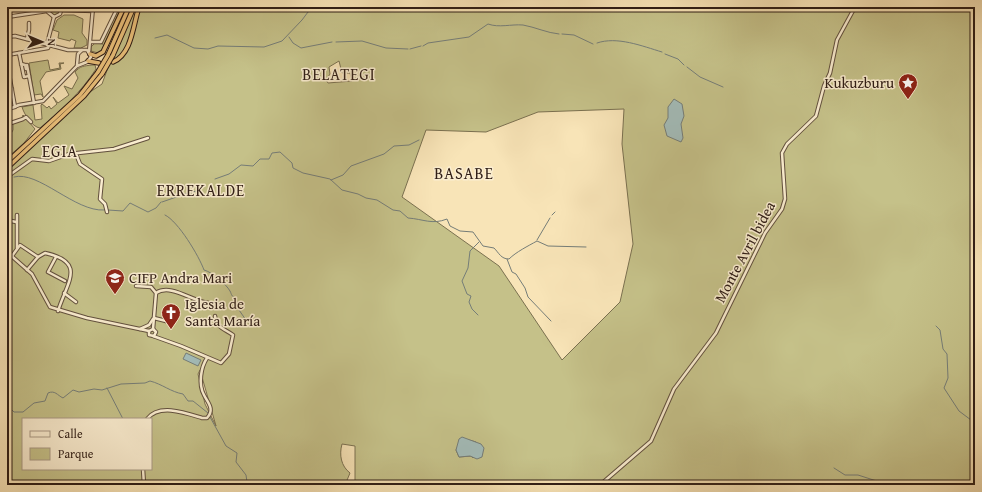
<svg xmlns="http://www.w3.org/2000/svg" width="982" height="492" font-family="'Gentium Book Plus',serif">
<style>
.green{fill:#c5c189;stroke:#7a7050;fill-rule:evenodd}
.water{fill:#a3bcb9;stroke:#757d78}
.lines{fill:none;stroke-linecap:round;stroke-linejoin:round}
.stream{stroke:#757d78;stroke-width:1}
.minor-tunnel{stroke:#d0bc97;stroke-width:2.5;stroke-dasharray:2.5 1;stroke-linecap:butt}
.highway-tunnel{stroke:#d0bc97;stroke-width:3.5;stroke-dasharray:3.5 2;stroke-linecap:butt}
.minor-casing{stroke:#62503e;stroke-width:4.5}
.highway-casing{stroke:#301e16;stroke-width:5.5}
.minor{stroke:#faedd0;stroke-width:2.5}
.highway{stroke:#ecc27c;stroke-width:3.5}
.highway-bridge-casing{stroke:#301e16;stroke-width:5.5;stroke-linecap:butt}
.highway-bridge{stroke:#ecc27c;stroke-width:3.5}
.labels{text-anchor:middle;stroke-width:3;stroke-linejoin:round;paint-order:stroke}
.poi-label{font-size:15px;fill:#301e16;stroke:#faedd0;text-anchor:start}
.street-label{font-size:15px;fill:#301e16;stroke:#faedd0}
.neighbourhood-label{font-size:16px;letter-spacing:1px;fill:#301e16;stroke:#faedd0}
</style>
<rect width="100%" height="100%" fill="#f8e4b7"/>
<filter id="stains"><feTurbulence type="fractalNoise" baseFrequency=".005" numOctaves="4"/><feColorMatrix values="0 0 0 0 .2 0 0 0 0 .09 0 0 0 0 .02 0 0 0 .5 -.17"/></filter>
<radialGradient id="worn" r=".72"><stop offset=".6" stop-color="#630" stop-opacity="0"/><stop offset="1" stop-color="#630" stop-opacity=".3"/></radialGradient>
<g class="green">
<path d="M49,7h12l-1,6 -6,3 -5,-3z"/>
<path d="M130,7h845v478h-620v-39l-13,-2c-3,11 -1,22 8,29l-5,12h-338v-316l77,-73 18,-12zM339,61l3,12h8l2,8 -24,2 -2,-3 4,-6 -1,-7zM624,109l-2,35 11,100 -13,58 -58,58 -63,-94 -97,-69 24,-67 60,2 52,-20zM200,370l16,56 -11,-22 -7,-30zM23,419h128v50h-128zM469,440l7,2 -3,16 -2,-2 -12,1 -3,-7 2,-4z"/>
<path d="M116,8l4,2 -19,42 -3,1 -7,-2v-4l4,-4 8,1 -2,-1z"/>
<path d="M64,15h10l9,4 -1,14 5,7v5l-6,3h-7l2,-7 -5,-2 -1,2 -12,-3 1,-6 -6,-2 4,-10z"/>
<path d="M48,60l2,10 10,-2 -1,-5h5l-4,1 1,5 -15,3 -6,9 3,16 -2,-3 -7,1 -5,-32z"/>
<path d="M92,65h3l1,4c-15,23 -35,42 -56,59 -8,-1 -16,-14 -18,-21l11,-2 2,15 7,-1 -1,-14 1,-1 5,4 2,-2 2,3 6,-5 -4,-7 5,6 11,-8 -5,-9 8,3 6,-11 -3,-6c5,-6 9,-6 17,-7z"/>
<path d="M23,115l12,14 -11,14 -17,15v-17l6,-11v-6l8,-4z"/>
</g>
<g class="water">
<path d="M674,99l8,5 2,12 -3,8 2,14 -2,4 -14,-6 -3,-11 4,-7v-11z"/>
<path d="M186,353l15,7 -3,6 -15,-7z"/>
<path d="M462,437l19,7 3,4 -2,9 -5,2 -7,-3 -11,1 -3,-7 3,-11z"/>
</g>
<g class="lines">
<g class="stream">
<path d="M562,34l12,1 19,9"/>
<path d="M289,37l4,6 8,5 31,-6"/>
<path d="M155,38l12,-3 27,13 14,1 10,-3 46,1 18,-6 20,-21 6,-8 7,-5"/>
<path d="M336,42l26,-1 24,7 22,1"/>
<path d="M597,43c20,-7 45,3 65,9"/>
<path d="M423,46l5,-3 41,-6 19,-13c11,4 23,0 35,1 12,2 24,8 36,9"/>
<path d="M410,49l11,-3"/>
<path d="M665,54l13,5 6,6"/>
<path d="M687,67l13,10 23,10"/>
<path d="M14,177c24,-7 61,35 90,33"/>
<path d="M215,179l14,-5 12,-9 12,1 7,-7h9l3,-6 8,-1 12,11 1,5 10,5 27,6 12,11 16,4 8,4 11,2 16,10 7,1 8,7c15,1 24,7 39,1l3,7 10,5 13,1 10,14 11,2c5,5 7,11 15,11 7,-7 19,-13 28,-18l11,5 38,1"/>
<path d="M331,180l12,-5 8,-9 33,-12 10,-8 15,-1 10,-5"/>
<path d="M191,193l10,-4"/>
<path d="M162,202l26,-9"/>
<path d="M108,210l15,1 7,-8 18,9 8,-4 5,-6"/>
<path d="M165,215c13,6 34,41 39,55 8,2 22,14 26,21 2,4 1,5 6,7l3,12 9,13"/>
<path d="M552,215l3,-3"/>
<path d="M537,240l13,-22"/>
<path d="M507,259l5,13 4,2 9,14 3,9 23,24"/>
<path d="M478,315l-6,-6 -3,-7 2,-6 -4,-2 -5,-13 6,-13 2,-17 9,-9"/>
<path d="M936,326l4,4 3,19 4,5 1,24 -4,10 15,23 16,12"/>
<path d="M107,388l16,31"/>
<path d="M7,405l7,7h9l11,-9 11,-2 3,-8c7,-3 9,2 15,5l10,-8 6,2 15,-3 8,1 19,-6 24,-1 5,-2c12,3 21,11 33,13l5,7h5l15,12"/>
<path d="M210,417l16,29 11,7 -1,9 10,13 1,7 8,3"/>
<path d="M834,468l11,7h13l31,10"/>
</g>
<path class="minor-tunnel" d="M121,8l19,6"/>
<path class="highway-tunnel" d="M99,63l14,-1"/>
<g class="minor-casing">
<g id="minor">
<path d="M47,7l1,5 6,5 6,-3 2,-7"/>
<path d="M63,10l30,1"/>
<path d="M7,17l40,-6"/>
<path d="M7,37l8,-1 53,14h19l4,7 -4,5 -10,4 -34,35 -24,4 -12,5"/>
<path d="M27,39l2,-9v-7"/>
<path d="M91,42h10l17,-35"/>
<path d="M47,44l7,-27"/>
<path d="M89,52l4,-45"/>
<path d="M19,53l5,24 5,-1 5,27"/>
<path d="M7,55l41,-7 1,-3"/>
<path d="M7,63l8,44"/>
<path d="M21,64l4,1 1,4"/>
<path d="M27,65l2,11"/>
<path d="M77,65l1,-11 4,-4"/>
<path d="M7,90l5,-1"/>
<path d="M8,124l15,-5 3,-2 5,5"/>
<path d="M76,154l4,10 22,15 -2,20 5,5 2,8"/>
<path d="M8,173l3,1 21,-15 17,2 20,-7 45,-5 34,-11"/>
<path d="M17,215v33"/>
<path d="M7,220l9,2"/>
<path d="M7,252l25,22 18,33 37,11 62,13 4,-2"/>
<path d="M12,256l8,-11 18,12"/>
<path d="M56,257l-8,15 17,9"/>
<path d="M27,270l11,-13 7,-4c42,9 22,29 13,58"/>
<path d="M136,286l15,1 5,6 -3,36"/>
<path d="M64,293l12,9"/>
<path d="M156,293c15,-10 37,9 53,10"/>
<path d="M154,318l16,4"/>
<path d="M140,329l9,-4 4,-6"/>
<path d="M149,331v4l5,1 2,-4 -3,-3"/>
<path d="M153,336l28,10 40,17 8,-9 4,-19c-8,-6 -17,-7 -18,-19"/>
<path d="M147,419c12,-16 39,-6 55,-1h5c8,-9 1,-15 -3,-23 -6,-11 -3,-28 3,-37"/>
<path d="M143,469l1,16"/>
<path d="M600,485l51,-44 23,-52 42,-56 49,-100 17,-24 3,-10 -3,-46 5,-9 29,-28 8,-30 6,-13 7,-33 18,-33"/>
</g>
</g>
<g class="highway-casing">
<g id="highway">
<path d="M90,54l6,2 7,-4 21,-45"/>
<path d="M108,55l21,-48"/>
<path d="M113,55l21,-48"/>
<path d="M88,61l11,2"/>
<path d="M113,62c19,-8 20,-37 26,-55"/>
<path d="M7,162l73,-67 18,-23"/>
<path d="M7,168l77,-72 18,-22"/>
</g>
</g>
<use href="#minor" class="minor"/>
<use href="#highway" class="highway"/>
<g class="highway-bridge-casing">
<g id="highway-bridge">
<path d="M98,72l10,-17"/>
<path d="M102,74l11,-19"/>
</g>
</g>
<use href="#highway-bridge" class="highway-bridge"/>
</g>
<defs>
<g id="sight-pin" transform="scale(1)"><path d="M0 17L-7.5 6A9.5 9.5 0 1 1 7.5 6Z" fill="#8f2418" stroke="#faedd0"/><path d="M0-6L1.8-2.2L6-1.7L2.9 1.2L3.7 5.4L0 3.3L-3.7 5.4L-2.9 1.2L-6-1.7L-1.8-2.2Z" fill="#fff"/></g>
<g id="university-pin" transform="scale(1)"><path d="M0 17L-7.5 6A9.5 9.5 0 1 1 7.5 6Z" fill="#8f2418" stroke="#faedd0"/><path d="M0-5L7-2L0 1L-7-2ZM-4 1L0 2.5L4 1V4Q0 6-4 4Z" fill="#fff"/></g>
<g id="church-pin" transform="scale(1)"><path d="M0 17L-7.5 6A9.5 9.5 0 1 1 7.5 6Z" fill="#8f2418" stroke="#faedd0"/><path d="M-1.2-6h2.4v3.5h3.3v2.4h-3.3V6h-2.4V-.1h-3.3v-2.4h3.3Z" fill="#fff"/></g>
</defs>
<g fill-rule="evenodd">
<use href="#sight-pin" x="908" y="83"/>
<use href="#university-pin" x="115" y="278"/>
<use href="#church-pin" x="171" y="313"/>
</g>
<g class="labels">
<g class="poi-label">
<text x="894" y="88" text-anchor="end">Kukuzburu</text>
<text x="129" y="283">CIFP Andra Mari</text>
<text x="185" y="309">Iglesia de<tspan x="185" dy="17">Santa María</tspan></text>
</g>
<g class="street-label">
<text transform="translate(745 252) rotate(-62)" y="5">Monte Avril bidea</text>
</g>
<g class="neighbourhood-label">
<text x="339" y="80">BELATEGI</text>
<text x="60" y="157">EGIA</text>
<text x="464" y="179">BASABE</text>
<text x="201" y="196">ERREKALDE</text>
</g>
</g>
<rect width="982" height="492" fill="none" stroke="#f8e4b7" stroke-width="24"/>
<rect x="8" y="8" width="966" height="476" fill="none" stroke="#301e16" stroke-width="2"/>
<rect x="12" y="12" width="958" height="468" fill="none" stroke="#301e16"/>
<rect x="22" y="418" width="130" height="52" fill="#faedd0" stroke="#a99a86"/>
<rect x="30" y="431" width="20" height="6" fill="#faedd0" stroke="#a99a86"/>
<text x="58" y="438" font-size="12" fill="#301e16">Calle</text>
<rect x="30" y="448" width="20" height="12" fill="#c5c189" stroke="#a99a86"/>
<text x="58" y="458" font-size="12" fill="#301e16">Parque</text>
<g transform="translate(42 42) rotate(92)" stroke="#faedd0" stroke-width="3" paint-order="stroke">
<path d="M0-3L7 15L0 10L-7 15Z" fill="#301e16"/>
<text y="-6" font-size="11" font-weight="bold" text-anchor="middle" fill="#301e16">N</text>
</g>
<rect width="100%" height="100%" filter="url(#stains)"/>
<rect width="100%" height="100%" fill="url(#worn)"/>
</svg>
